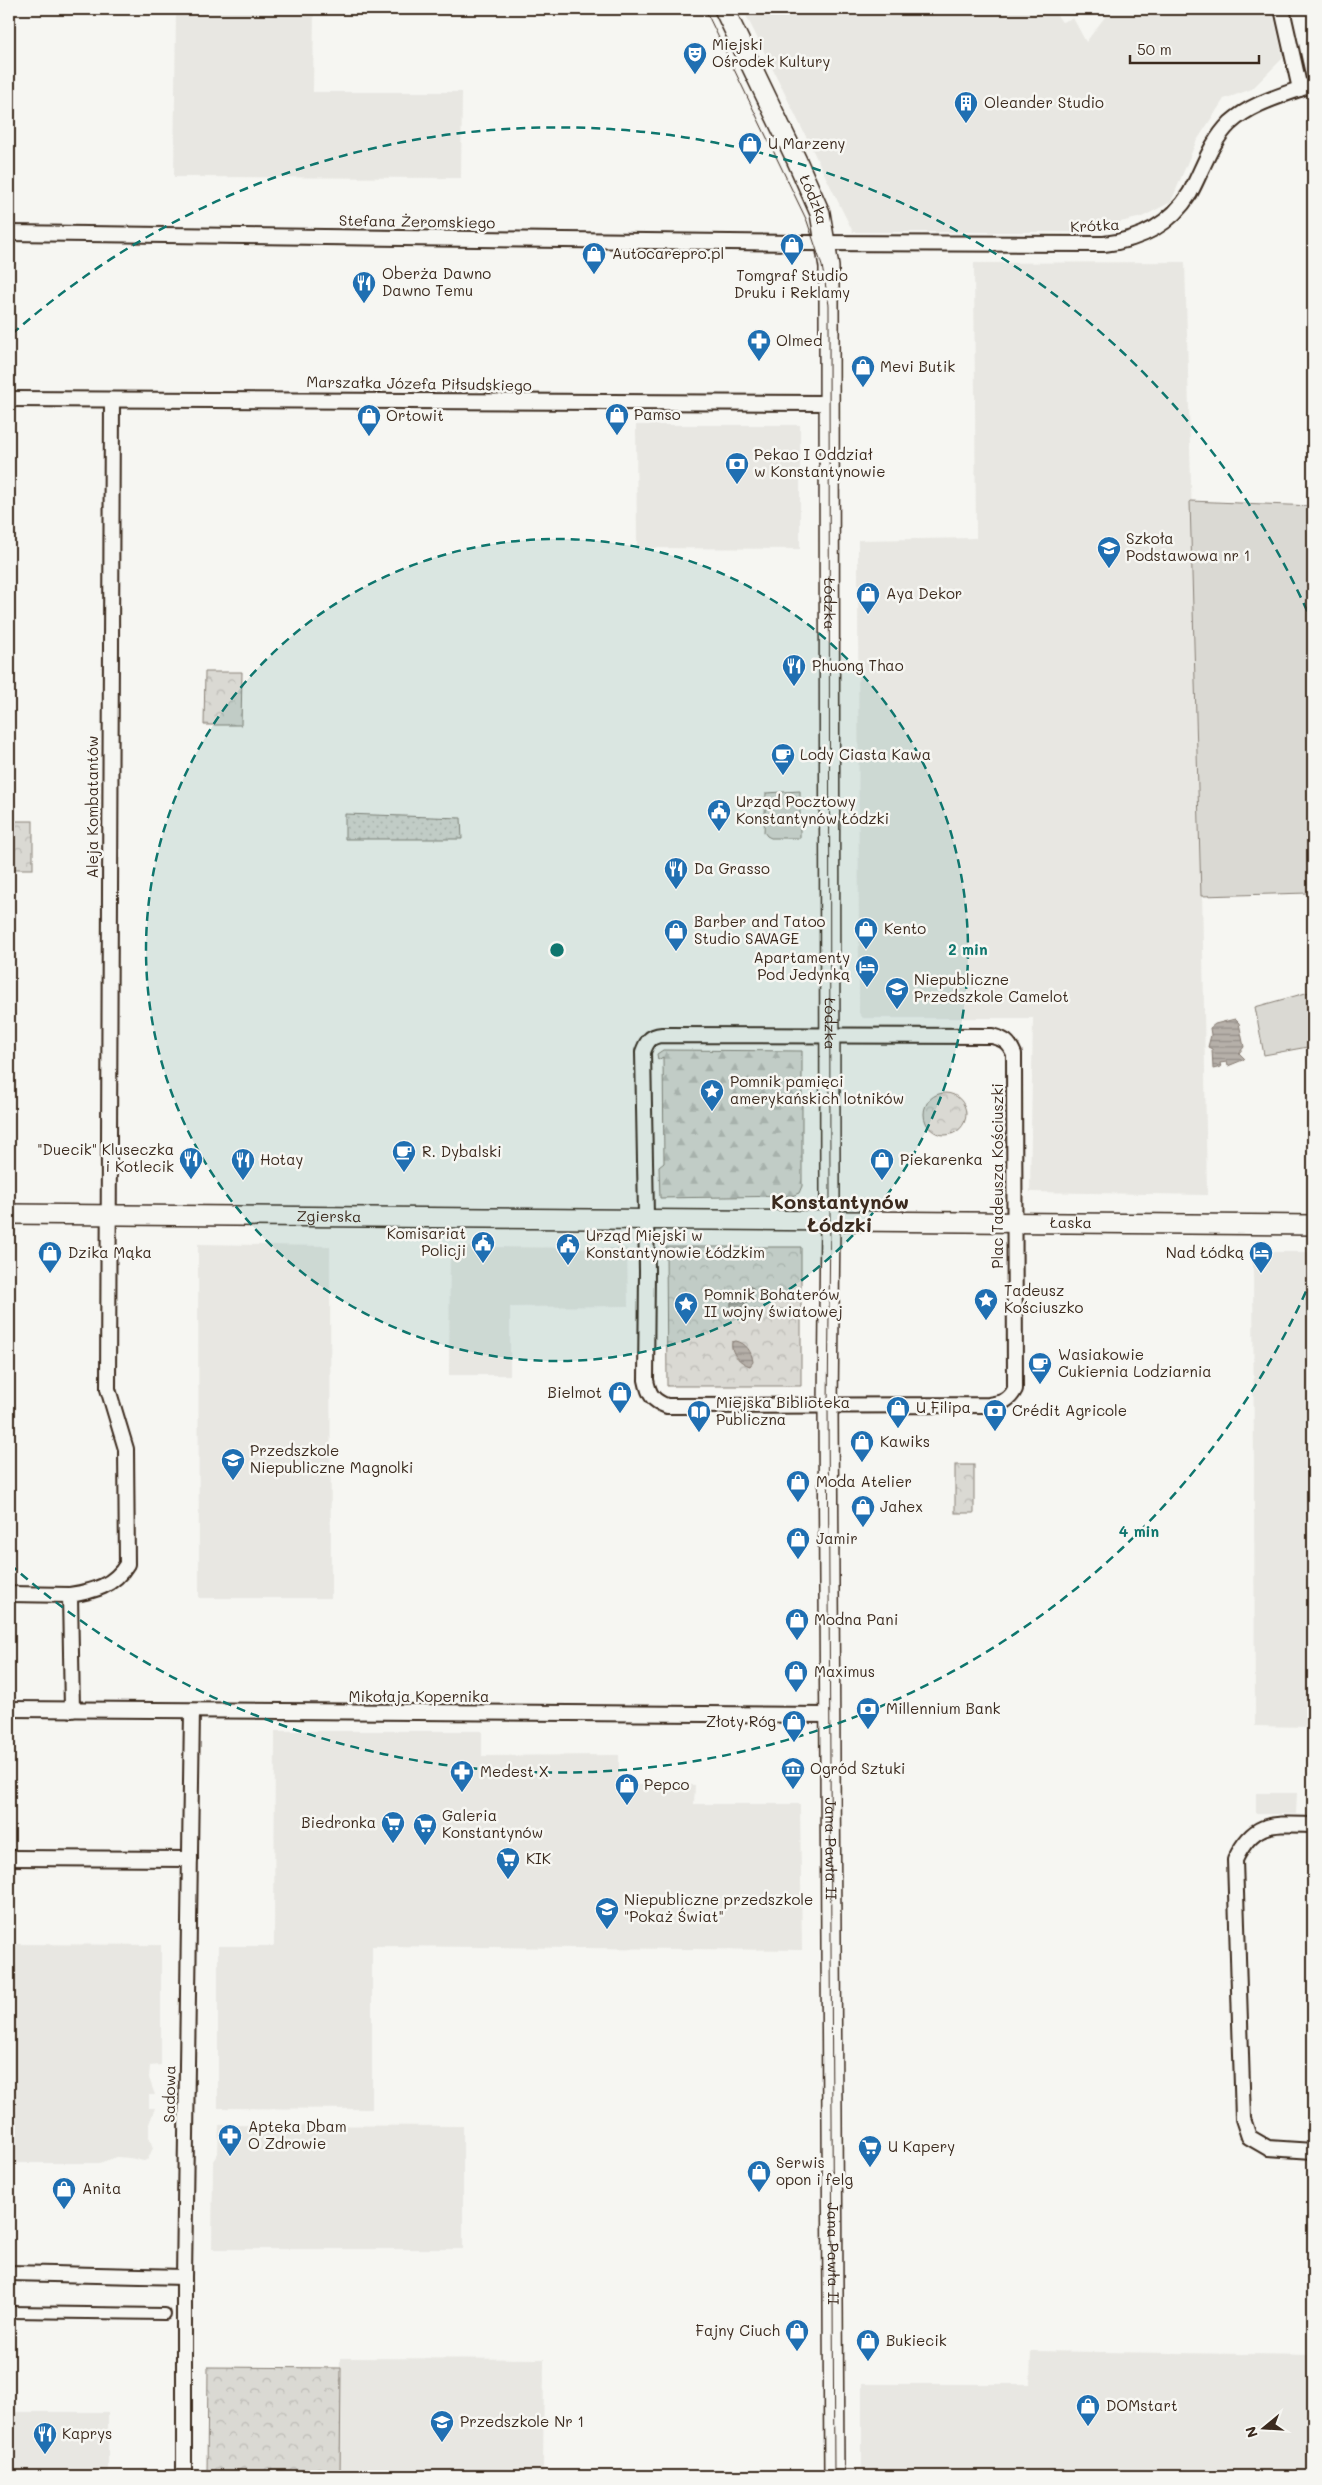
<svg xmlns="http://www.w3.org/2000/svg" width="1322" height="2485" font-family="Mali,sans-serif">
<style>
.built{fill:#e8e7e2}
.grass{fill:#dad9d3;stroke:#8a8278}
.forest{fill:url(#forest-firs);stroke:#8a8278}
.park{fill:url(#park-crowns);stroke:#8a8278}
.garden{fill:url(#garden-dots);stroke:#8a8278}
.water{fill:url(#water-rules);stroke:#857a71}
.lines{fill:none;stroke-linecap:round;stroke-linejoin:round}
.pedestrian-casing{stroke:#3b2a1e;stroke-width:14}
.minor-casing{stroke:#3b2a1e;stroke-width:18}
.secondary-casing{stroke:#3b2a1e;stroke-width:22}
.pedestrian{stroke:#f6f6f2;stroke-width:10}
.minor{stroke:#f6f6f2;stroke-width:14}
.secondary{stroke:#f6f6f2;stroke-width:19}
.tram{stroke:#3b2a1e;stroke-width:1}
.ring{fill:none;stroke:#0f766e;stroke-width:2.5;stroke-dasharray:9 6}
.labels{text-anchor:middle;stroke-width:5;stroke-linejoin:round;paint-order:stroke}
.poi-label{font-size:15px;fill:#3b2a1e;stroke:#f6f6f2;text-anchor:start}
.street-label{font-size:15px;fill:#3b2a1e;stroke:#f6f6f2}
.district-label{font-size:20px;font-weight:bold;fill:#3b2a1e;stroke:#f6f6f2}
.centre{fill:#0f766e;stroke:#f6f6f2;stroke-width:2.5}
.ring-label{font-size:15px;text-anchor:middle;font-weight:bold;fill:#0f766e;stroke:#f6f6f2;stroke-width:5;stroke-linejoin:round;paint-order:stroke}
</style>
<defs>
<pattern id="forest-firs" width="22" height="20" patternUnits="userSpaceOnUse" patternTransform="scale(1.25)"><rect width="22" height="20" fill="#dad9d3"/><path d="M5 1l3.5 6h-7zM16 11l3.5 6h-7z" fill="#bcbab5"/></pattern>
<pattern id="park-crowns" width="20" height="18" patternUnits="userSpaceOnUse" patternTransform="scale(1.25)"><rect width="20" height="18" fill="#dad9d3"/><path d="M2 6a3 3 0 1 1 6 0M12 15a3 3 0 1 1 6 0" fill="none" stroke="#bcbab5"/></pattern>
<pattern id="garden-dots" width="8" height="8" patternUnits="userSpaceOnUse" patternTransform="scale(1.25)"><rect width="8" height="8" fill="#dad9d3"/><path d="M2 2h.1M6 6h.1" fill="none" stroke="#bcbab5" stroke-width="1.8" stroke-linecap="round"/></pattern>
<pattern id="water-rules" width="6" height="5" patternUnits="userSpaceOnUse" patternTransform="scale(1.25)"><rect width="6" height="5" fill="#b6b0a9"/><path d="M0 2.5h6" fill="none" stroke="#958f89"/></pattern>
</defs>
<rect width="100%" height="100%" fill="#f6f6f2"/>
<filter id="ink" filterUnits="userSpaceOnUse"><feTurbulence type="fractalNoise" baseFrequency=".02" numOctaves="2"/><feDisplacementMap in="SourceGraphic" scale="10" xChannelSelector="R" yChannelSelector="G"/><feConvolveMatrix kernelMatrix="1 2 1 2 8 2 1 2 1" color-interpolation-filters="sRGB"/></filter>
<g filter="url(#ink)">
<g class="built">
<path d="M176,9h138l-1,83h149l-1,86 -287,-1z"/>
<path d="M743,9h309l10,13 11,-4 13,24 25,-33h73l2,5 20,-5h66l11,49 -31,31 -28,10 -28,43 -25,60 -29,15 -65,15h-224z"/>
<path d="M1185,262l17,624 5,309 -177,-3 3,-174h-170l-4,-5 -1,-473 118,-2 -2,-275z"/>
<path d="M636,425h164v124l-163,-1z"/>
<path d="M198,1244l132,2 1,352h-132z"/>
<path d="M450,1247l177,1 1,58 -118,1v68h-61z"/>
<path d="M1253,1252h60v475l-58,-1z"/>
<path d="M275,1731h207v25l137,-1v30h76l-1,19h106l2,146 -430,-4v163l-154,-1v-162h56z"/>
<path d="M1256,1793h41l-1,21h-40z"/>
<path d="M9,1944l152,1v120l-11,1 -1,12 6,17h-6v13h6l-6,16v13l4,11 -5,11 -4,2 -14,-3 -13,-1 -18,6h-83l-1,11h-6z"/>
<path d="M219,2125l244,1v123h-251l1,-88 5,-8z"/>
<path d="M1031,2351l282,4v116l-451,-1v-86h168z"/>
<path d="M340,2358l204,1 -1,117h-203z"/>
<rect x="9" y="2412" width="99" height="64"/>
</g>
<g class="grass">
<path d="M1190,501l123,5v432h-3l-2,-45 -107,3z"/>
<path d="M800,791v47h-29l-4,-2 -3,-4 2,-39z"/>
<path d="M1313,991v55l-49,9 -9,-48z"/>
</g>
<path class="forest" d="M663,1050l139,1v135l-3,7 -7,3 -132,2 -1,-31 5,-4 -1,-106 -5,3 -1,-6z"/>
<g class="park">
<path d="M205,672h37l-1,53h-37z"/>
<rect x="9" y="821" width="24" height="48"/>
<circle cx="945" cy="1114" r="21"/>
<path d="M666,1247h135v139h-134z"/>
<rect x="955" y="1465" width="19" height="48"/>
<path d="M208,2367l133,1 -1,108h-133z"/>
</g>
<path class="garden" d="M345,814l116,4 1,21h-117z"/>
<g class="water">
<path d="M1235,1019l4,4 5,24 -5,6 6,6 -17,7 -1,-4 -7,1 1,4 -8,2 -1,-20 -4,-2 3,-12 -1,-7 5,-4z"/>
<path d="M749,1286l4,2c0,11 -8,17 -17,22h-4c-5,-11 7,-20 17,-24z"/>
<path d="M736,1341c10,2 16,11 17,21l-3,4c-10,-3 -20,-13 -18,-24z"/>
</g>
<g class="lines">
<g class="pedestrian-casing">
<path id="pedestrian" d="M9,2312l156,2"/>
</g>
<g class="minor-casing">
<g id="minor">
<path d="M1282,9l18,80"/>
<path d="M9,233l791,10 304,1c36,-4 67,-20 86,-51 13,-24 20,-50 40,-70 23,-21 55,-28 83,-39"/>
<path d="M9,399l821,4"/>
<path d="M662,1035l330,1c12,3 17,6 22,18l1,335c-6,12 -13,14 -26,16l-322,1c-14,-5 -18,-11 -21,-26l1,-109 -4,-219c4,-11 7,-16 19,-17z"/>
<path d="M9,1594l61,1"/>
<path d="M9,1709l820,6"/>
<path d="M72,1710l-2,-115c24,-4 44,-9 57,-31l-1,-115 -18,-60 4,-989"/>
<path d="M1313,1825c-40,-1 -59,-5 -78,35l8,259 6,18 19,11 45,3"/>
<path d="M9,1858l181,1"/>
<path d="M9,2273l175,4"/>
<path d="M184,2476v-199l8,-566"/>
</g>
</g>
<g class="secondary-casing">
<g id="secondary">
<path id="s1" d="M724,9l73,152 23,52 9,54 1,954 -2,185 6,1070"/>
<path id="s2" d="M9,1214l1304,11"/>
</g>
</g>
<use href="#pedestrian" class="pedestrian"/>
<use href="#minor" class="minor"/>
<use href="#secondary" class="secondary"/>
<path class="tram" id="s3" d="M705,9l102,212 15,45 7,39 1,916 -2,185 6,1070"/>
</g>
</g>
<circle cx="557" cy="950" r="411" fill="#0f766e" fill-opacity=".12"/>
<g class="ring">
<circle cx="557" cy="950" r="411"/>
<path d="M1312 1278A823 823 0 0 1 12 1566M12 334A823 823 0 0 1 1312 622"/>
</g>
<defs>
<g id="theatre-pin" transform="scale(1.25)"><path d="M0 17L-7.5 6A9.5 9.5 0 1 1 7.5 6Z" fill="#1f6fb2" stroke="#f6f6f2"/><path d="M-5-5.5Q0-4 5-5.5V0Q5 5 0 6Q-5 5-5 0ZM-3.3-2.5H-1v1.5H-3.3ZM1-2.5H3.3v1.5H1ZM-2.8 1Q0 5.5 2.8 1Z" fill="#fff"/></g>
<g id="building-pin" transform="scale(1.25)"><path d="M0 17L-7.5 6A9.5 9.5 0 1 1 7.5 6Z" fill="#1f6fb2" stroke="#f6f6f2"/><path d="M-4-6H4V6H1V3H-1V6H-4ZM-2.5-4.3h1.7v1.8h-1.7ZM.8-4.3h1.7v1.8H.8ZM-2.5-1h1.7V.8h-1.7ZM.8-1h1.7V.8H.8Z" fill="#fff"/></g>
<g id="shop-pin" transform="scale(1.25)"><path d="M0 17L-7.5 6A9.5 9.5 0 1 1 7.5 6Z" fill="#1f6fb2" stroke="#f6f6f2"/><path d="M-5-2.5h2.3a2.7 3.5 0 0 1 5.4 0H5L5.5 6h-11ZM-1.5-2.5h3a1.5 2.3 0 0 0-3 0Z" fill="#fff"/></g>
<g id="restaurant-pin" transform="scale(1.25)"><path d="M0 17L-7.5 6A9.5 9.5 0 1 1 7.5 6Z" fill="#1f6fb2" stroke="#f6f6f2"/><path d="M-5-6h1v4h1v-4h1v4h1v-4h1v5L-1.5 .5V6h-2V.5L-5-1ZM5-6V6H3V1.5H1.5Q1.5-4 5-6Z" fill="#fff"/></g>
<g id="pharmacy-pin" transform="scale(1.25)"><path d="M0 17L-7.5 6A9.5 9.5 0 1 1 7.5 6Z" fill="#1f6fb2" stroke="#f6f6f2"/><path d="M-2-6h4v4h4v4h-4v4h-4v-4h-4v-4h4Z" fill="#fff"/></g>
<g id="bank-pin" transform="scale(1.25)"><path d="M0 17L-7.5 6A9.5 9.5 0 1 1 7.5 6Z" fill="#1f6fb2" stroke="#f6f6f2"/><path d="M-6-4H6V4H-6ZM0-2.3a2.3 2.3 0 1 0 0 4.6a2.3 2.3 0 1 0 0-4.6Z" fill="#fff"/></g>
<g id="school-pin" transform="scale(1.25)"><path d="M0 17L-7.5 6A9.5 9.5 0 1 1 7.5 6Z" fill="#1f6fb2" stroke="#f6f6f2"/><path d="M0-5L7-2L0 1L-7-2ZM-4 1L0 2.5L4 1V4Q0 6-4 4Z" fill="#fff"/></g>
<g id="cafe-pin" transform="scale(1.25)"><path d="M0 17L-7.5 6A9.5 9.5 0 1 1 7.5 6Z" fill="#1f6fb2" stroke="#f6f6f2"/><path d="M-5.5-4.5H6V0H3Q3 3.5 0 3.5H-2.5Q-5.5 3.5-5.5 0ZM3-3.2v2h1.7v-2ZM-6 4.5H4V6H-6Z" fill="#fff"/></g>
<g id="civic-pin" transform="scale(1.25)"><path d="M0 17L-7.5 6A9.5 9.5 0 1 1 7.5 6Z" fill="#1f6fb2" stroke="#f6f6f2"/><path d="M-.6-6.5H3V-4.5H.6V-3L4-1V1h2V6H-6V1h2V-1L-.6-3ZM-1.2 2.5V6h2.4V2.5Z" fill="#fff"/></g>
<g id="hotel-pin" transform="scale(1.25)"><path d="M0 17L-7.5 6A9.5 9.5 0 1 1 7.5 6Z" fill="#1f6fb2" stroke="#f6f6f2"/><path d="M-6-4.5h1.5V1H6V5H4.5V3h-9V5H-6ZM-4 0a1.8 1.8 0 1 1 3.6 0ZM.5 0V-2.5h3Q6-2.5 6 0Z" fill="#fff"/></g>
<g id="sight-pin" transform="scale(1.25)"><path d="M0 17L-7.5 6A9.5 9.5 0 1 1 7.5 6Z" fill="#1f6fb2" stroke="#f6f6f2"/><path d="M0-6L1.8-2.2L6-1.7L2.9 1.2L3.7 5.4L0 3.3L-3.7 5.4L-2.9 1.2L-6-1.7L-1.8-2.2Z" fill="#fff"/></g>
<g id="library-pin" transform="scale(1.25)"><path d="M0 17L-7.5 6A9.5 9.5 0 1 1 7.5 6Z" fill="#1f6fb2" stroke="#f6f6f2"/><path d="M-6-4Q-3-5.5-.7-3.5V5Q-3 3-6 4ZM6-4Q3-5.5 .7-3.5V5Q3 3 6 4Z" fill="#fff"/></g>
<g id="museum-pin" transform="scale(1.25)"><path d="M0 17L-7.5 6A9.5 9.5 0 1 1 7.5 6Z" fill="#1f6fb2" stroke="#f6f6f2"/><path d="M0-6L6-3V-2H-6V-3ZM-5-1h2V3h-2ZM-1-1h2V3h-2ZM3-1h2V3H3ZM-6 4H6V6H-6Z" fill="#fff"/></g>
<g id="supermarket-pin" transform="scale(1.25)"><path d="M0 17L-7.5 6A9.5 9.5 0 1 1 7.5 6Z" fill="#1f6fb2" stroke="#f6f6f2"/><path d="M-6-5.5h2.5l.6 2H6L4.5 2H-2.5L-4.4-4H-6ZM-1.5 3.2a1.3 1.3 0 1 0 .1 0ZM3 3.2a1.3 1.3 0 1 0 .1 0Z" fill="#fff"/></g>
</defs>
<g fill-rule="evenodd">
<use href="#theatre-pin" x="695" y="54"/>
<use href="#building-pin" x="966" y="103"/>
<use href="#shop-pin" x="750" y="144"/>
<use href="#shop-pin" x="792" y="245"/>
<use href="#shop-pin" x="594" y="254"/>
<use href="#restaurant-pin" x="364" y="283"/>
<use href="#pharmacy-pin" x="759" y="341"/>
<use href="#shop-pin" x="863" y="367"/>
<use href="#shop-pin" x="617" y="415"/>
<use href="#shop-pin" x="369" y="416"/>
<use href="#bank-pin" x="737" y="464"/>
<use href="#school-pin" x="1109" y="548"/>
<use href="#shop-pin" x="868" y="594"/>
<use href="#restaurant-pin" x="794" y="666"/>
<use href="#cafe-pin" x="783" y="755"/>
<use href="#civic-pin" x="719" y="811"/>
<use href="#restaurant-pin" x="676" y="869"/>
<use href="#shop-pin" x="866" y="929"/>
<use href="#shop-pin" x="676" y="931"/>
<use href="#hotel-pin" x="867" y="967"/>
<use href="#school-pin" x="897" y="989"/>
<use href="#sight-pin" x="712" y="1091"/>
<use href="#cafe-pin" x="404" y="1152"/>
<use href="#restaurant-pin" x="191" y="1159"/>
<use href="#restaurant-pin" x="243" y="1160"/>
<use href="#shop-pin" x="882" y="1160"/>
<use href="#civic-pin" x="483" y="1243"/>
<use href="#civic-pin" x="568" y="1245"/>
<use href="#shop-pin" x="50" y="1253"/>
<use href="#hotel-pin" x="1261" y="1253"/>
<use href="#sight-pin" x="986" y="1300"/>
<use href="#sight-pin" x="686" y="1304"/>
<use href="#cafe-pin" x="1040" y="1364"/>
<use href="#shop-pin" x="620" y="1393"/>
<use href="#shop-pin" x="898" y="1408"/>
<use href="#bank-pin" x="995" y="1411"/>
<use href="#library-pin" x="699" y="1412"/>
<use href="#shop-pin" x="862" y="1442"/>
<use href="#school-pin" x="233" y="1460"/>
<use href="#shop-pin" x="798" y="1482"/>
<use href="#shop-pin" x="863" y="1507"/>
<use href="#shop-pin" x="798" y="1539"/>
<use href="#shop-pin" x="797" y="1620"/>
<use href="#shop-pin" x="796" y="1672"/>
<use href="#bank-pin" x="868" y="1709"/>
<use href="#shop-pin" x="794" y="1722"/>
<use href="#museum-pin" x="793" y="1769"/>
<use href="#pharmacy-pin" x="462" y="1772"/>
<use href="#shop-pin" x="627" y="1785"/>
<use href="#supermarket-pin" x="393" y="1823"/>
<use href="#supermarket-pin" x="425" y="1825"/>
<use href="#supermarket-pin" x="508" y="1859"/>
<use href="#school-pin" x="607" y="1909"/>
<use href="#pharmacy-pin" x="230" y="2136"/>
<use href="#supermarket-pin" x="870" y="2147"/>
<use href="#shop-pin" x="759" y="2172"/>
<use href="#shop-pin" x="64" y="2189"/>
<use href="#shop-pin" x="797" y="2331"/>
<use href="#shop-pin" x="868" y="2341"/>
<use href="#shop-pin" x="1088" y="2406"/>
<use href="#school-pin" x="442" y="2422"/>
<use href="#restaurant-pin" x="45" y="2434"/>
</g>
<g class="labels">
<g class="poi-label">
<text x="712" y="50">Miejski<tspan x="712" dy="17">Ośrodek Kultury</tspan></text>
<text x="984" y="108">Oleander Studio</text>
<text x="768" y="149">U Marzeny</text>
<text x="612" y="259">Autocarepro.pl</text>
<text x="382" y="279">Oberża Dawno<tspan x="382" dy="17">Dawno Temu</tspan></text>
<text x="792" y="281" text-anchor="middle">Tomgraf Studio<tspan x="792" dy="17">Druku i Reklamy</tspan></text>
<text x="776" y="346">Olmed</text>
<text x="880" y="372">Mevi Butik</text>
<text x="634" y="420">Pamso</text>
<text x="386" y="421">Ortowit</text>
<text x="754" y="460">Pekao I Oddział<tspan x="754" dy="17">w Konstantynowie</tspan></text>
<text x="1126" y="544">Szkoła<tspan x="1126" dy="17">Podstawowa nr 1</tspan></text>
<text x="886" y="599">Aya Dekor</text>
<text x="812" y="671">Phuong Thao</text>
<text x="800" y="760">Lody Ciasta Kawa</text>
<text x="736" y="807">Urząd Pocztowy<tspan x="736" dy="17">Konstantynów Łódzki</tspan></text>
<text x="694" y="874">Da Grasso</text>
<text x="694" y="927">Barber and Tatoo<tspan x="694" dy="17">Studio SAVAGE</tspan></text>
<text x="884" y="934">Kento</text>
<text x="850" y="963" text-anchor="end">Apartamenty<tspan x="850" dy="17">Pod Jedynką</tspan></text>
<text x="914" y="985">Niepubliczne<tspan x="914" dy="17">Przedszkole Camelot</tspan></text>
<text x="730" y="1087">Pomnik pamięci<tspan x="730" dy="17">amerykańskich lotników</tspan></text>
<text x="174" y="1155" text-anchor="end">"Duecik" Kluseczka<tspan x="174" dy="17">i Kotlecik</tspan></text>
<text x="422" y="1157">R. Dybalski</text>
<text x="260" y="1165">Hotay</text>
<text x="900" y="1165">Piekarenka</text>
<text x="466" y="1239" text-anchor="end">Komisariat<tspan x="466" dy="17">Policji</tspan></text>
<text x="586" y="1241">Urząd Miejski w<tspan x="586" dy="17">Konstantynowie Łódzkim</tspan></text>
<text x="68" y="1258">Dzika Mąka</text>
<text x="1244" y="1258" text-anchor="end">Nad Łódką</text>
<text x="1004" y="1296">Tadeusz<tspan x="1004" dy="17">Kościuszko</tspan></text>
<text x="704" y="1300">Pomnik Bohaterów<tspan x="704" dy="17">II wojny światowej</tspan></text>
<text x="1058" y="1360">Wasiakowie<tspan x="1058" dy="17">Cukiernia Lodziarnia</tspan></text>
<text x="602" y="1398" text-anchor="end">Bielmot</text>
<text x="716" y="1408">Miejska Biblioteka<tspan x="716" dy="17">Publiczna</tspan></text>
<text x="916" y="1413">U Filipa</text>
<text x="1012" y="1416">Crédit Agricole</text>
<text x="880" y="1447">Kawiks</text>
<text x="250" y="1456">Przedszkole<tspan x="250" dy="17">Niepubliczne Magnolki</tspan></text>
<text x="816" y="1487">Moda Atelier</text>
<text x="880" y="1512">Jahex</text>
<text x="816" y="1544">Jamir</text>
<text x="814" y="1625">Modna Pani</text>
<text x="814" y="1677">Maximus</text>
<text x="886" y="1714">Millennium Bank</text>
<text x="776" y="1727" text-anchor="end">Złoty Róg</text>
<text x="810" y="1774">Ogród Sztuki</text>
<text x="480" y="1777">Medest X</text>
<text x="644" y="1790">Pepco</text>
<text x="442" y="1821">Galeria<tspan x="442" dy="17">Konstantynów</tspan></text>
<text x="376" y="1828" text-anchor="end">Biedronka</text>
<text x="526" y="1864">KIK</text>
<text x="624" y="1905">Niepubliczne przedszkole<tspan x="624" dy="17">"Pokaż Świat"</tspan></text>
<text x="248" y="2132">Apteka Dbam<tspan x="248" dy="17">O Zdrowie</tspan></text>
<text x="888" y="2152">U Kapery</text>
<text x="776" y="2168">Serwis<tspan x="776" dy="17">opon i felg</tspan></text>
<text x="82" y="2194">Anita</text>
<text x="780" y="2336" text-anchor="end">Fajny Ciuch</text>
<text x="886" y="2346">Bukiecik</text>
<text x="1106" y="2411">DOMstart</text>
<text x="460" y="2427">Przedszkole Nr 1</text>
<text x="62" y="2439">Kaprys</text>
</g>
<g class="street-label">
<text dy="5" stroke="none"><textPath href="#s1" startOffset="211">Łódzka</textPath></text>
<text transform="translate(417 222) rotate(1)" y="5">Stefana Żeromskiego</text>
<text transform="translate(1095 226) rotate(-3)" y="5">Krótka</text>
<text transform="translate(419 384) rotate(1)" y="5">Marszałka Józefa Piłsudskiego</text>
<text dy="5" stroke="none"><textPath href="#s3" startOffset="621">Łódzka</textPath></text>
<text transform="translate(93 807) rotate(-90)" y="5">Aleja Kombatantów</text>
<text dy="5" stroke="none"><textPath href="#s3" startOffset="1041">Łódzka</textPath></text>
<text transform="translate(998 1176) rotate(-90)" y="5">Plac Tadeusza Kościuszki</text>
<text dy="5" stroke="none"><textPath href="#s2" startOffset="320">Zgierska</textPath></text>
<text dy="5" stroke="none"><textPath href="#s2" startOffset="1062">Łaska</textPath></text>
<text x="419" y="1702">Mikołaja Kopernika</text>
<text dy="5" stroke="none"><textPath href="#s3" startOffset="1866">Jana Pawła II</textPath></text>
<text transform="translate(170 2094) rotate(-89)" y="5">Sadowa</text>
<text dy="5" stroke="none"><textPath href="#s3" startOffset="2271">Jana Pawła II</textPath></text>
</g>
<g class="district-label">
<text x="840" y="1209">Konstantynów<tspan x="840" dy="23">Łódzki</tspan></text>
</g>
</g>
<circle cx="557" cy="950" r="8" class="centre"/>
<g class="ring-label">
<text x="968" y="955">2 min</text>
<text x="1139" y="1537">4 min</text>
</g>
<rect width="1322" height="2485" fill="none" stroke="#f6f6f2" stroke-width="30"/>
<rect x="15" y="15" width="1292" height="2455" fill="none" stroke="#3b2a1e" stroke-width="2" filter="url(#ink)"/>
<g transform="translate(1264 2428) rotate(252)" stroke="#f6f6f2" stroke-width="4" paint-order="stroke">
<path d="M0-4L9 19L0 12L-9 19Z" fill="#3b2a1e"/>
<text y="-8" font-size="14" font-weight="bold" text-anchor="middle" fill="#3b2a1e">N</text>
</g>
<path d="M1130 55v8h129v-8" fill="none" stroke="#3b2a1e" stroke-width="2.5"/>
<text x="1137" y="55" font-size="15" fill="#3b2a1e" stroke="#f6f6f2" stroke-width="4" paint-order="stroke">50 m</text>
</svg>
